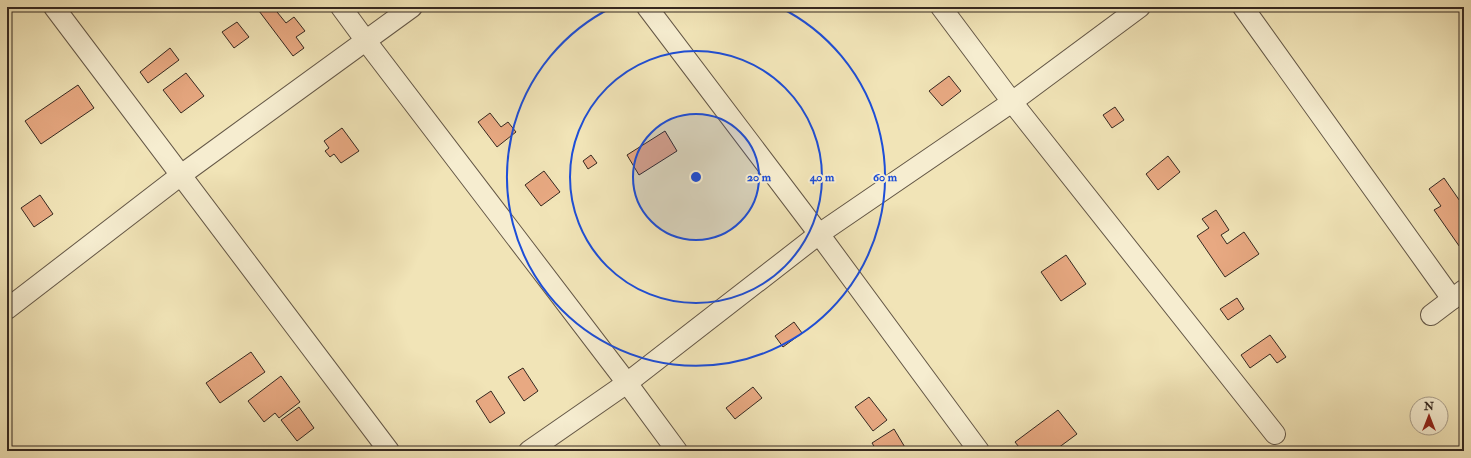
<svg xmlns="http://www.w3.org/2000/svg" width="1471" height="458" font-family="'IM FELL Double Pica',serif">
<style>
.building{fill:#e8a982;stroke:#352820}
.lines{fill:none;stroke-linecap:round;stroke-linejoin:round}
.minor-casing{stroke:#645746;stroke-width:22}
.minor{stroke:#f6edd0;stroke-width:20}
.ring{fill:none;stroke:#1d4ed8;stroke-width:2}
.centre{fill:#1d4ed8;stroke:#f6edd0;stroke-width:2}
.ring-label{font-size:12px;text-anchor:middle;font-weight:bold;fill:#1d4ed8;stroke:#f6edd0;stroke-width:4;stroke-linejoin:round;paint-order:stroke}
</style>
<rect width="100%" height="100%" fill="#f1e4b7"/>
<filter id="stains"><feTurbulence type="fractalNoise" baseFrequency=".005" numOctaves="4"/><feColorMatrix values="0 0 0 0 .2 0 0 0 0 .09 0 0 0 0 .02 0 0 0 .5 -.17"/></filter>
<radialGradient id="worn" r=".72"><stop offset=".6" stop-color="#630" stop-opacity="0"/><stop offset="1" stop-color="#630" stop-opacity=".3"/></radialGradient>
<g class="building">
<path d="M256,7h17l13,16 8,-6 11,14 -9,6 8,11 -11,8z"/>
<path d="M237,22l12,15 -15,11 -12,-16z"/>
<path d="M170,48l9,12 -31,23 -8,-11z"/>
<path d="M186,73l18,23 -23,17 -18,-23z"/>
<path d="M949,76l12,15 -19,15 -13,-15z"/>
<path d="M78,85l16,23 -53,36 -16,-23z"/>
<path d="M1115,107l9,13 -12,8 -9,-13z"/>
<path d="M490,113l11,14 7,-5 8,10 -19,15 -19,-25z"/>
<path d="M342,128l17,23 -18,12 -7,-9 -4,3 -5,-6 4,-3 -5,-7z"/>
<path d="M665,131l12,20 -38,24 -12,-20z"/>
<path d="M591,155l6,8 -9,6 -5,-8z"/>
<path d="M1168,156l12,16 -22,18 -12,-16z"/>
<path d="M544,171l16,21 -19,14 -16,-21z"/>
<path d="M1444,178l20,29v46l-30,-43 7,-4 -12,-17z"/>
<path d="M40,195l13,19 -19,13 -13,-19z"/>
<path d="M1216,210l13,20 -8,5 6,9 17,-12 15,22 -34,23 -28,-41 12,-8 -7,-9z"/>
<path d="M1066,255l20,29 -25,17 -20,-29z"/>
<path d="M1237,298l7,11 -16,11 -8,-11z"/>
<path d="M794,322l8,11 -19,14 -8,-11z"/>
<path d="M1270,335l16,22 -9,6 -7,-9 -20,14 -9,-13z"/>
<path d="M251,352l14,20 -45,31 -14,-20z"/>
<path d="M523,368l15,23 -14,10 -16,-24z"/>
<path d="M281,376l19,26 -21,16 -4,-5 -11,9 -16,-21z"/>
<path d="M753,387l9,11 -27,21 -9,-11z"/>
<path d="M491,391l14,22 -15,10 -14,-22z"/>
<path d="M869,397l18,23 -14,11 -18,-24z"/>
<path d="M299,407l15,21 -17,13 -16,-21z"/>
<path d="M1058,410l19,24 -23,17h-32l-7,-9z"/>
<path d="M894,429l12,20 -3,2h-26l-5,-8z"/>
</g>
<g class="lines">
<g class="minor-casing">
<g id="minor">
<path d="M54,7l335,444"/>
<path d="M341,7l25,34 261,342 50,68"/>
<path d="M647,7l172,227 160,217"/>
<path d="M941,7l71,95 263,332"/>
<path d="M1243,7l209,292"/>
<path d="M7,309l174,-134 231,-168"/>
<path d="M1431,315l33,-25"/>
<path d="M529,451l98,-68 192,-149 193,-132 128,-95"/>
</g>
</g>
<use href="#minor" class="minor"/>
</g>
<circle cx="696" cy="177" r="63" fill="#1d4ed8" fill-opacity=".12"/>
<g class="ring">
<circle cx="696" cy="177" r="63"/>
<circle cx="696" cy="177" r="126"/>
<path d="M779 7A189 189 0 1 1 613 7"/>
</g>
<circle cx="696" cy="177" r="6" class="centre"/>
<g class="ring-label">
<text x="759" y="181">20 m</text>
<text x="822" y="181">40 m</text>
<text x="885" y="181">60 m</text>
</g>
<rect width="1471" height="458" fill="none" stroke="#f1e4b7" stroke-width="24"/>
<rect x="8" y="8" width="1455" height="442" fill="none" stroke="#352820" stroke-width="2"/>
<rect x="12" y="12" width="1447" height="434" fill="none" stroke="#352820"/>
<g transform="translate(1429 416)"><circle r="19" fill="#f6edd0" stroke="#a99e8a"/>
<path d="M0-3L7 15L0 10L-7 15Z" fill="#8f2418"/>
<text y="-6" font-size="11" font-weight="bold" text-anchor="middle" fill="#352820">N</text>
</g>
<rect width="100%" height="100%" filter="url(#stains)"/>
<rect width="100%" height="100%" fill="url(#worn)"/>
</svg>
